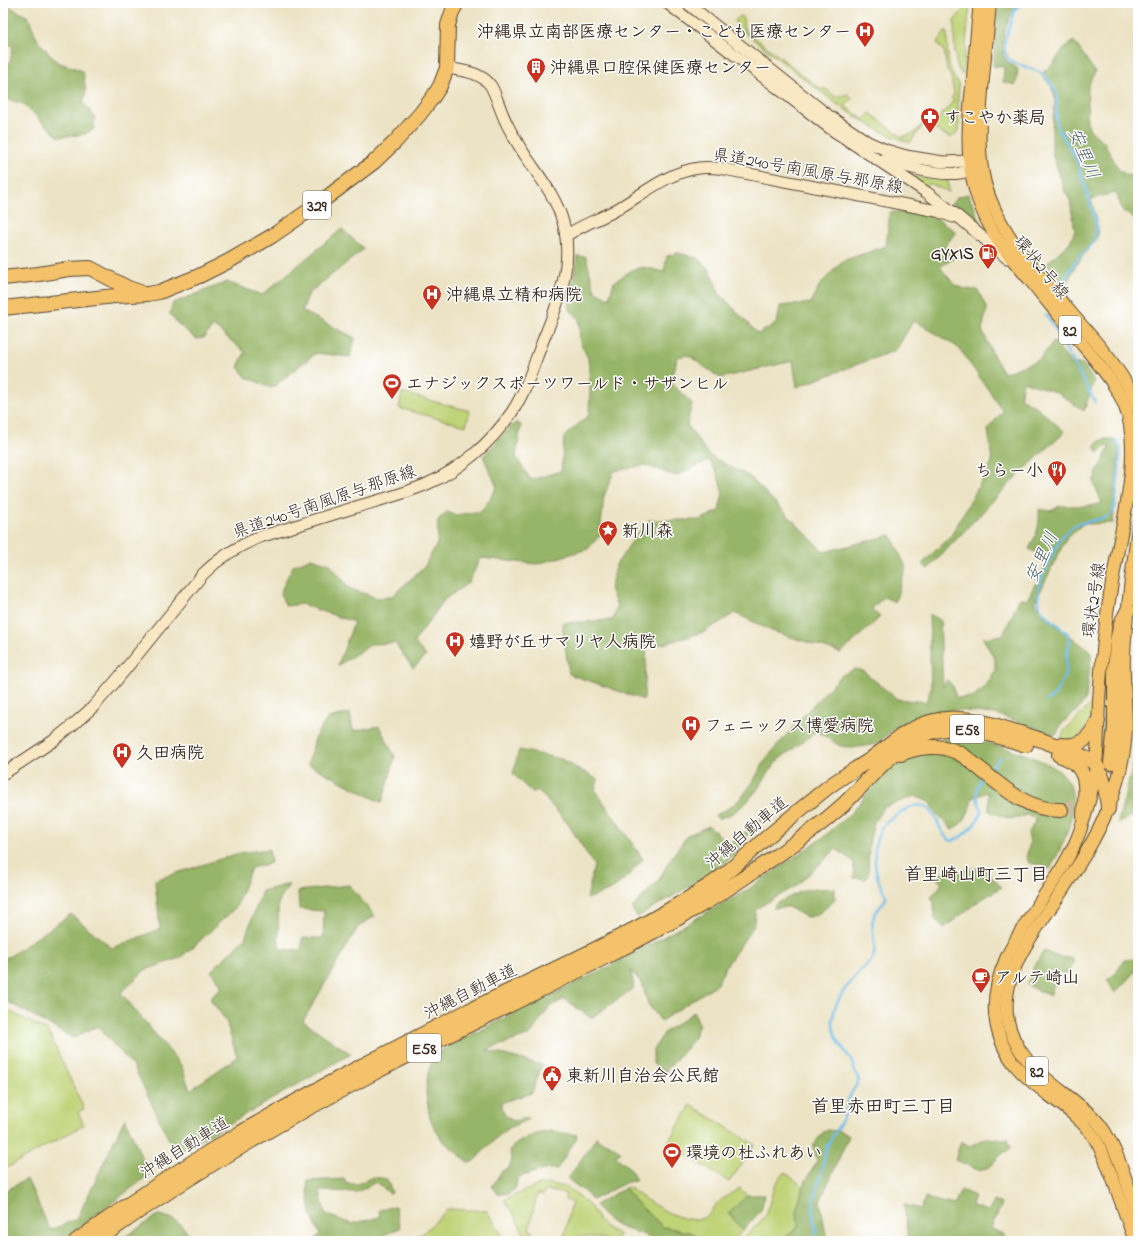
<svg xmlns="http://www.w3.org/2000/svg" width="1141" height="1244" font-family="'Indie Flower','Klee One',sans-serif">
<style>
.green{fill:#bfd377;stroke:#7d7e4a}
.forest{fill:#97b568;stroke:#697043}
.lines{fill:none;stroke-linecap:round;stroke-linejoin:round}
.stream{stroke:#71beeb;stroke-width:2.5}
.highway-tunnel{stroke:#c9bea3;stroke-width:14;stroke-dasharray:14 7;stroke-linecap:butt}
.secondary-casing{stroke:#564637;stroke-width:13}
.primary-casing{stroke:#564637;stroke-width:14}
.highway-casing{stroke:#564637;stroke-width:16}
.secondary{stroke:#fae7c3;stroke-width:11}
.primary{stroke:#f3c26a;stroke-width:12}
.highway{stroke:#f3c26a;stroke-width:14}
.labels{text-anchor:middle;stroke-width:3;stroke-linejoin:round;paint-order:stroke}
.shield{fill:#fff;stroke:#766a62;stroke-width:1}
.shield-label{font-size:16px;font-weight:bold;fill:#3b2a1e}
.poi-label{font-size:17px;font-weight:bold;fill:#3b2a1e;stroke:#fff;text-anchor:start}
.street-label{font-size:17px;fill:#3b2a1e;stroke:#fff}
.water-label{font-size:18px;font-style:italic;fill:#4e5e66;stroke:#fff}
.neighbourhood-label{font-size:18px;font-weight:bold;fill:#3b2a1e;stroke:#fff}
</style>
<rect width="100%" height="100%" fill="#fff"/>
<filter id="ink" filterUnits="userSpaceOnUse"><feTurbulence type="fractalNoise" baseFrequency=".025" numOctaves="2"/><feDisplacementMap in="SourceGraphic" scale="8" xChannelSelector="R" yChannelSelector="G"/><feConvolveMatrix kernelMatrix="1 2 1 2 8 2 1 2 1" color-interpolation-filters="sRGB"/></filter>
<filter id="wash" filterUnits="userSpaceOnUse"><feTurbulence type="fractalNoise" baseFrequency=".012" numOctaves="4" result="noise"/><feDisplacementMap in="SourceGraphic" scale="16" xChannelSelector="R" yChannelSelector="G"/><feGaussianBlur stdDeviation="0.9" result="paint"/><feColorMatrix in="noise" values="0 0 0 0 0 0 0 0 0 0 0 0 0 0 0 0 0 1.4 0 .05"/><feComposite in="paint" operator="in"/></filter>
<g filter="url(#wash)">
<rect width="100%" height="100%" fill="#ece3c4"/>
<g class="green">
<path d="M963,3h7l-7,72c-11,-7 -8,-42 -9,-54l8,-10z"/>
<path d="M740,16l3,2 1,11 78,61 2,-2 12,9 12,-3 4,4 -7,8 19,14 6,-7 32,24 13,-4 8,-10 1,1 -14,19c-42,-14 -72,-38 -107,-65 -22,-17 -45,-35 -67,-52l-1,-5z"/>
<path d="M946,31l1,1c1,21 -1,36 12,53l-1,12 1,34 -8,7 -28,-15 4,-5 8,5 19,-23 -3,-2 3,-4 -3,-17 -4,-6 -3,-20 -7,-8z"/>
<path d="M911,176l37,5 1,11 -20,-9 -4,5z"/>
<path d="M402,393l68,18 -4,15 -67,-18z"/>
<path d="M1092,701l1,1c-2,20 -2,22 -17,37h-15l3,-8 25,-25z"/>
<path d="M3,1008l45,23 36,78 -6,3 6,13 -81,45z"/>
<path d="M691,1105l64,40 -26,37 -59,-37 -1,-3 1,-3z"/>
<path d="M784,1172l19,14 -6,22 1,19 -19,14h-39l18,-17 8,-9 8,-28z"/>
<path d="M549,1184l16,3 8,4 17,15 10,16 8,7 12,6 -7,6h-6l-5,-3 -22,-2 -9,5h-8l9,-39 -7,-2 1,-6 -20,-4 -2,5 -7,-1 -8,36 4,1 -2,10h-4l-12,-25 -11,-16 34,-15z"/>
<path d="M629,1187c15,13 59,43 78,29 4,-3 6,-9 10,-12 6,-7 16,-11 23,-16l7,7 -18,18 14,18 -11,10h-28l-11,-8 -30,-6 -26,-24 -12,-15z"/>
<path d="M448,1209l39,2 19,30h-97l14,-8z"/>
</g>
<g class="forest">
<path d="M3,3l25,14 10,24 19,21 26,9 3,21 -3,11 12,14 -1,12 -9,5 -26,3 -18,-16 -17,-17 -21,-6v-31l7,-5 3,-15 -10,-8z"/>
<path d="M998,3h22c-12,9 -23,44 -14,57 2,4 9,6 12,9l-2,16 -13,-3 1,-15 -11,-1z"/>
<path d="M1074,41l21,31 -7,14 -1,37 4,8 13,11 15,28 9,6 10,-3v49l-16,-12 -6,-18 -25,7 7,29 -1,9 -2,5 -7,7 -13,18 -11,21 -19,-23 25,-23 5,-11 -5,-31 -5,-8 -13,-39v-26l3,-26 -1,-8 -3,-7 -10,-12 13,-11 9,-14z"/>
<path d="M968,194l8,18 9,19h-1l-15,-13 -19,-12 7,-9z"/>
<path d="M890,212l39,1 27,19 -10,13 8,13 -14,9c15,18 14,22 38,23l9,19 -5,21 13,29 9,14 35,-13 15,-19 17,23h12l11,17 -10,30 -26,-18 -35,-12 -3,17 15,8 30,26 -50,46 -87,91 -6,-5 30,-30 40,-72 -4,-33 15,-18 -44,-63 -45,-28 -18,30 -99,37 -4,-26 -73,17 -32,-23 -11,2 -5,27 20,19 -5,22 23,31 40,21 74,75 67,-17 15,32 -11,35 -11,-5 -12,12 8,8 -39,36 -69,-22 -37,-18 -31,19 -41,12 -16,1 -3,55 -75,-26 -7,-51 51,-3 4,-14 -7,-17 6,-24 18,-27 15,-18h51l19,-9 4,-18 -6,-20 -8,-13 -33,16 -31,-11 -31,6 -10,25 -4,39 -12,14 -51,15 -56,-6 -13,25 -23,16 -31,43 12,14 -13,12 -18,-25 -23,1 -34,21 16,-43 -53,-18 -15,2 -6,-12 5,-12 8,-16 18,-8 19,6 19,24 28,10 14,-1 33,-30 13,-23 1,-24 9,-8 9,3 26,-4 15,-24 -14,-31 33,-34 5,3 -5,32 15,23 30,-9 3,-34 25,-22 1,-30 -2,-27 -8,-16 -1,-23 -10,-10 8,-53 9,1 9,34 14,7 5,-16 18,-12 11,-3 21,5 3,-16 11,-3 19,5 13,12 9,23 39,41 19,-11 3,-17 31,-3 8,-17 23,-25 44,-15z"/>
<path d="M342,229l22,20 -55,44 -7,18 53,27 -5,19 -34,-4 -44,35 -26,-11 -8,-10 7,-15 -32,-26 -9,12 -8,1 -19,-16 -7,-9 3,-11 54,-21 35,13z"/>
<path d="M1105,439h8l6,10 -6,74 -30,1 -16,13 -32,65 10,14 47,37 -6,45 -8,12 -16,13 -6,12 -60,-21 -39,-4 -26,3 -16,4 -23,13 -15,14 -24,4 -13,-2 -23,-15 -40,30 -20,29 -11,13 -13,10 -15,6 -3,-4 14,-7 12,-10 12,-16 11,-20 12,-15 36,-41 30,-31 13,-6 8,2 34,28 29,3 5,-13 -2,-75 11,6 3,67 4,-7 6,6 3,12 16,-1 13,-10 10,-16v-11l-12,-22 20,-3 17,-37 7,2 23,-45 -4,-4 -7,3 -10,-5c8,-16 11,-22 10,-40l12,2 8,-5h31l12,-3 -9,-22 16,-33 -2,-2 -9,7 -4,-7 7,-6z"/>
<path d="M1138,661v64l-4,4 1,-66z"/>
<path d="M1112,670l-3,83 -8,-1 5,-81z"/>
<path d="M350,713l3,18 26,-5 16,31 -13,46 -74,-39 3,-12 6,-19 11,-15z"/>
<path d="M968,738c26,7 85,20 100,42 5,7 6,29 3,38 -3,17 -13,36 -21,51l-9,-4 -12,-2 -3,-5 4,-15 -2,-10 7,-11 1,-4 -7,-3 -19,4 -21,-8 -1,-19 -16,6c-2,13 -7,26 -20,31l-15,-14 -8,-13 -14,-6 -31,11 -10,15 -5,22 -1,31 -2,4 -12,-1v-16l-18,-13 -40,37 -40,23 -3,18 -27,39 -9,18 -56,37 -13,-17 -6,-21 -11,-12 3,17 -43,30 -26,-19 -15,7 -20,29 -44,15 56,15 -10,28 -17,5 -14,5c2,10 3,13 13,18l13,-4 2,2 -20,9 -13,10 -23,24h-5l-27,-23 -11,-20 -4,-26 2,-19 6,-20 100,-51 65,-31 57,-31 91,-51 78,-54 27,-24 35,-43 18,-13 39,-17z"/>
<path d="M519,750l42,9 37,21 -3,10 48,69 -16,18 -16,13 -24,9 7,-34 -26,-41 -30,-34 -6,3 -19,-19z"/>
<path d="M1135,757l3,11v41c-4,7 -12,11 -20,14z"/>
<path d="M761,818l2,3 -23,21 -4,9 -9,11 -20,14 -70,41 -5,-9 26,-27 13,-23 17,-23 21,-9 21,19z"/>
<path d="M269,849l2,14 -20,5 -15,39 -34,32 -22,19 -35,12 -24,23 60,72 9,25 47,-33 -11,-36 -16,-22 12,-13 -11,-15 34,-33 17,-47 27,-7 -11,20 1,45 23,1v-12h21l1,-27 -25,-2 -1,-18 51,-6 26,31 -17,11 -55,94 48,33 -175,100 -42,-87 -37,-41 -24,12 -70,-39v-40l7,-3 61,-42 41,34 48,-19 -5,-49 84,-27z"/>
<path d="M984,868l17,19 -25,16 -32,25 -10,-10v-16l-3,-5 11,-13 -8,-9 19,-4z"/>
<path d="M835,888v12c-8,6 -18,18 -29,17l-18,-10 -16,1 5,-5 27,-13z"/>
<path d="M1044,950l11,6 19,3 -5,15 -11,-2 -8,24 -23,-11 4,-12z"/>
<path d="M1135,959l3,3v6l-23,25 -8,-13 9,-7 8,-13z"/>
<path d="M694,1012l5,12 -6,16 -28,32 -12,-8v-14l12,-18z"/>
<path d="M125,1118l24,57 -88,66h-58v-49l24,-13 23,51 27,-11z"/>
<path d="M825,1130l15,1 9,5 -29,65 6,34 -2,6h-45l19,-14 -1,-18 6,-23 14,-25 -4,-16z"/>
<path d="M551,1131l26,4 -1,4 -19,30c-14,-1 -26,5 -39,8l-3,12 -7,5h-10l-6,-8 10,-15 7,-4 3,-7 -3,-10c13,-12 24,-16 42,-19z"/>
<path d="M597,1136v4c9,2 18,6 24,13l-6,3 16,13 5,12 -9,1 -35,18 -6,-7 -18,-14z"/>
<path d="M985,1138l23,1 3,10 -8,4 -15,15 -10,2 -23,-10 6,-19 9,5z"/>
<path d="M373,1177l14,2 5,14 -2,1 -14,-12 -19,10 -37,-1 5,23 26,10 29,-7 -1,-7 16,-4 5,22 -30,13h-56l6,-7 -9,-19 -4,-34 38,-2 1,5h11z"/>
<path d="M625,1188l12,15 26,24 30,6 11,8h-50l-14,-8 -15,-4 -14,-7 -8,-7 -8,-10z"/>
<path d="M961,1190l14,6 -3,11 17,4 4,-10 9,3 -11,24 14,8 -2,5h-95l-4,-36 17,4 4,-11 29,7z"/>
<path d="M747,1195h18l-4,15 -18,21 -14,-18z"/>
<path d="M158,1215c21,3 23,11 37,26h-76z"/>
</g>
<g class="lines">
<g class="stream">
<path d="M1025,3l-7,3 -4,6 -9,29v10l3,8 4,3 27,10 7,5 9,12 2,7 -1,20 2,12 18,31 9,27 12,40 -3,16 -18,19 -15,24"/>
<path d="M1046,315l8,12 13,24 28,51"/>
<path d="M1047,701l8,-6 10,-20 2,-21 3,-14 -2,-6 -24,-21 -4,-5 -2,-12 2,-15 20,-42 8,-8 7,-6 32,-8 6,-5 4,-19 4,-45 -6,-9"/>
<path d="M989,770l12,-13"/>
<path d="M811,1241l4,-4 2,-6 -4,-12 1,-20 8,-29 5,-24 19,-33 1,-10 4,-9 8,-14c-4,-6 -5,-14 -8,-20 -5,-8 -13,-17 -16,-26 -11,-31 20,-56 38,-76 5,-13 -3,-26 0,-39 1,-9 11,-13 13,-22 -2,-5 -4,-9 -6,-13 -7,-17 -8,-41 2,-57 5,-6 13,-11 19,-15 7,-5 18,-9 26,-5 11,6 12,30 25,34 11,-4 29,-19 29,-32 -1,-3 -2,-6 -3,-9 -3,-8 0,-17 5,-24"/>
</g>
</g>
</g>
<g filter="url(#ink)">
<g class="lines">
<path class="highway-tunnel" d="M1061,810c28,-7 40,-21 50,-47"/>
<g class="secondary-casing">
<g id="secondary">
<path d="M667,3l164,126 95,63 29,22 52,44"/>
<path d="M687,3l142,113 39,26 18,8 20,6 37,6 26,-1 9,3"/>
<path d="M884,159c22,8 52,17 76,14 6,-1 12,-4 17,-7"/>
<path d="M566,236c15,-11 32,-16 48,-25 27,-15 53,-39 85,-43 10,-1 20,0 30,2l208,41 16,6"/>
<path d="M3,774l50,-33 22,-18 18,-16 22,-25 88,-108c17,-17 35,-28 57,-37 32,-10 64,-20 96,-30 24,-7 48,-13 71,-23 34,-15 64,-41 85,-72 15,-23 22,-49 32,-74 15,-36 30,-76 19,-116 -9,-31 -29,-51 -45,-78 -4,-7 -9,-15 -12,-22 -6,-12 -9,-25 -15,-36 -10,-14 -28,-15 -44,-18"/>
</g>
</g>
<g class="primary-casing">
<g id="primary">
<path d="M980,3c-3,25 -5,50 -7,75 -7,61 -10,105 23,159 10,16 22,29 34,43 14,18 29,35 43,53 21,27 52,57 57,92 5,30 0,59 -5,88 -7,36 -14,72 -19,108 -3,28 -6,55 -7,82 -1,21 -1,41 -3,62 -2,22 -9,45 -16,66 -22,63 -96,121 -84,191 10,60 63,70 95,111 10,13 15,29 21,44 8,21 15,43 23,64"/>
<path d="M990,3c-2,25 -5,50 -7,76 -3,38 -8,80 6,117 16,43 48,77 77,111 25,30 59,64 72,101"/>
<path d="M1138,528c-6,42 -12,85 -14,127 -1,25 2,49 2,73 -1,29 -8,56 -19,83 -12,30 -31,58 -49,86 -23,35 -56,73 -51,118 7,52 54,71 87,103 22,22 33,67 44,97"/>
</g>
</g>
<g class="highway-casing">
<g id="highway">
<path d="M3,278l36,-4 30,-5 21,-1 38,20 12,4"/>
<path d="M3,308l112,-12 33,-2 11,-2 40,-16 30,-15 43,-25 42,-29 60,-45 21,-20 25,-28 13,-17 7,-11 7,-18 1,-43 5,-15 4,-7"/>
<path d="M1058,745c22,3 31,-6 40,-24"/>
<path d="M901,754c15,-7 37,-10 53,-3 10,3 17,11 25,17 25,20 49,43 82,42"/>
<path d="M1059,755c32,11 27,33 25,61"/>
<path d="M1111,763l4,-36v-56l2,-30 4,-18 7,-13"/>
<path d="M76,1241c48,-34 97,-68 149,-99 79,-47 161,-89 243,-131 81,-40 165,-76 240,-125 21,-13 38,-31 57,-47 19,-16 38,-32 57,-47 14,-12 31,-21 46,-31 20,-14 37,-32 62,-39 10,-3 20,-4 30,-3 21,1 40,8 60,14 16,5 31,10 46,17 9,3 20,7 28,13 10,10 13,33 14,46"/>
<path d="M96,1241c88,-63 182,-118 278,-168 109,-57 222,-107 329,-169 21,-12 42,-27 63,-41 27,-18 54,-37 78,-59 23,-22 48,-55 77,-68 34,-17 71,-1 105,9"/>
</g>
</g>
<use href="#secondary" class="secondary"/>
<use href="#primary" class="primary"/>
<use href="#highway" class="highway"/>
</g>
</g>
<defs>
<g id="hospital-pin" transform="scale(1)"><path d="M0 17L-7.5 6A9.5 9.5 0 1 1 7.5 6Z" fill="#c8321e" stroke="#fff"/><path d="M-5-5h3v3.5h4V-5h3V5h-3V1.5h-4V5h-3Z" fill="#fff"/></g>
<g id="building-pin" transform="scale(1)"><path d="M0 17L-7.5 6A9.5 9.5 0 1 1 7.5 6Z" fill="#c8321e" stroke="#fff"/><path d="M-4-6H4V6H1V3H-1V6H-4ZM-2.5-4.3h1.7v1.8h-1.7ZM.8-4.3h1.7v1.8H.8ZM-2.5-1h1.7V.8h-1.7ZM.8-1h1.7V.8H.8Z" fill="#fff"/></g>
<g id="pharmacy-pin" transform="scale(1)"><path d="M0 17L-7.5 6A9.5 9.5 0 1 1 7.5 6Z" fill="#c8321e" stroke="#fff"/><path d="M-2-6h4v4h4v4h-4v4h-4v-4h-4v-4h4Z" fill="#fff"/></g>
<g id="fuel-pin" transform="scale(1)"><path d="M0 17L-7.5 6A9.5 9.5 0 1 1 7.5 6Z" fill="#c8321e" stroke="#fff"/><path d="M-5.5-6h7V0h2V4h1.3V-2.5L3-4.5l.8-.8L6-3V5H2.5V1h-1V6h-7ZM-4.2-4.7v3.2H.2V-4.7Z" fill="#fff"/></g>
<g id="stadium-pin" transform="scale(1)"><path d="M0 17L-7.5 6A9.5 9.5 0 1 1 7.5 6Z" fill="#c8321e" stroke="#fff"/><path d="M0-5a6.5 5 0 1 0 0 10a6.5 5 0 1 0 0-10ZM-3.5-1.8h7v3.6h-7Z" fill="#fff"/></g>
<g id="restaurant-pin" transform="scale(1)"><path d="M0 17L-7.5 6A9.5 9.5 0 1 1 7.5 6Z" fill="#c8321e" stroke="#fff"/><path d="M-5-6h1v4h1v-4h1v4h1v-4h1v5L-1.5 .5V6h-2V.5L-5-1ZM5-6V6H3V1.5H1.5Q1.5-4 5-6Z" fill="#fff"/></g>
<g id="sight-pin" transform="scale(1)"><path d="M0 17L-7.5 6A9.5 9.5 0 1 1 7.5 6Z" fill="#c8321e" stroke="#fff"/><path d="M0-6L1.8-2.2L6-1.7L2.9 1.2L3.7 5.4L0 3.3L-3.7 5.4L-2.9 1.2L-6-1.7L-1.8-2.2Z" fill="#fff"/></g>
<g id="cafe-pin" transform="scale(1)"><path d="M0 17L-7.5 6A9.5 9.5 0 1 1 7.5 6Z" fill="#c8321e" stroke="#fff"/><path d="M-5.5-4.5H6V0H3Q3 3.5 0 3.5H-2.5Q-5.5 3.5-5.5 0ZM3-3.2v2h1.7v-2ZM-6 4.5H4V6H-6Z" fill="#fff"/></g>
<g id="civic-pin" transform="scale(1)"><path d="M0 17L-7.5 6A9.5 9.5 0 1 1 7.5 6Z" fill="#c8321e" stroke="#fff"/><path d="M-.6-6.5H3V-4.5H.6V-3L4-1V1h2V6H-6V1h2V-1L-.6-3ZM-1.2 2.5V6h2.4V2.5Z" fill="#fff"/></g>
</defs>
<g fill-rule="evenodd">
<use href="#hospital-pin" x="865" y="31"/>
<use href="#building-pin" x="536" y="67"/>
<use href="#pharmacy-pin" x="930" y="117"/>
<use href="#fuel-pin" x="988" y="253"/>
<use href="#hospital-pin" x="432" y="294"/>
<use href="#stadium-pin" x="392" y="383"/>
<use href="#restaurant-pin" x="1057" y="470"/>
<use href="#sight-pin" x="608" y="530"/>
<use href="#hospital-pin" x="455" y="641"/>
<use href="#hospital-pin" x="691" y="725"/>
<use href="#hospital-pin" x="122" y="752"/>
<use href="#cafe-pin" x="981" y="977"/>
<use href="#civic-pin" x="552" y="1075"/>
<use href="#stadium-pin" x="672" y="1152"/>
</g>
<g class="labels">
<g class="shield">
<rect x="303" y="191" width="28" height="28" rx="3"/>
<rect x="1059" y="316" width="22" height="28" rx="3"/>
<rect x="950" y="715" width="34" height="28" rx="3"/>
<rect x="407" y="1034" width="34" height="28" rx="3"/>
<rect x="1026" y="1057" width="22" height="28" rx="3"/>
</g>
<g class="shield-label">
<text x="317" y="211">329</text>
<text x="1070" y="336">82</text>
<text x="967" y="735">E58</text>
<text x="424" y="1054">E58</text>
<text x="1037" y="1077">82</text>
</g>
<g class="poi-label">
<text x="851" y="37" text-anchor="end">沖縄県立南部医療センター・こども医療センター</text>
<text x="550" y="73">沖縄県口腔保健医療センター</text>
<text x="944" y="123">すこやか薬局</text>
<text x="974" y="259" text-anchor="end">GYXIS</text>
<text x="446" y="300">沖縄県立精和病院</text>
<text x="406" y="389">エナジックスポーツワールド・サザンヒル</text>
<text x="1043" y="476" text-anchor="end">ちらー小</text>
<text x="622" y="536">新川森</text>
<text x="469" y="647">嬉野が丘サマリヤ人病院</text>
<text x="705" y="731">フェニックス博愛病院</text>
<text x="136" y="758">久田病院</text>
<text x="995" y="983">アルテ崎山</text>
<text x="566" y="1081">東新川自治会公民館</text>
<text x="686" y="1158">環境の杜ふれあい</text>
</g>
<g class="street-label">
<text transform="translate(808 170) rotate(10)" y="6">県道240号南風原与那原線</text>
<text transform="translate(1042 267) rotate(51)" y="6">環状2号線</text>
<text transform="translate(324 501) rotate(-19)" y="6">県道240号南風原与那原線</text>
<text transform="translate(1093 600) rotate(-82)" y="6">環状2号線</text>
<text transform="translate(746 832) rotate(-40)" y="6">沖縄自動車道</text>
<text transform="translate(470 991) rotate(-27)" y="6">沖縄自動車道</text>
<text transform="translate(184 1147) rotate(-32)" y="6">沖縄自動車道</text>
</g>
<g class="water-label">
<text transform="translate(1084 153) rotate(67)" y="6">安里川</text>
<text transform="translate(1041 557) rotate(-65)" y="6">安里川</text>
</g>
<g class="neighbourhood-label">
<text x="976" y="880">首里崎山町三丁目</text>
<text x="883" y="1112">首里赤田町三丁目</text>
</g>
</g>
<rect width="1141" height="1244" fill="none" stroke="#fff" stroke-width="16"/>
</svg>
